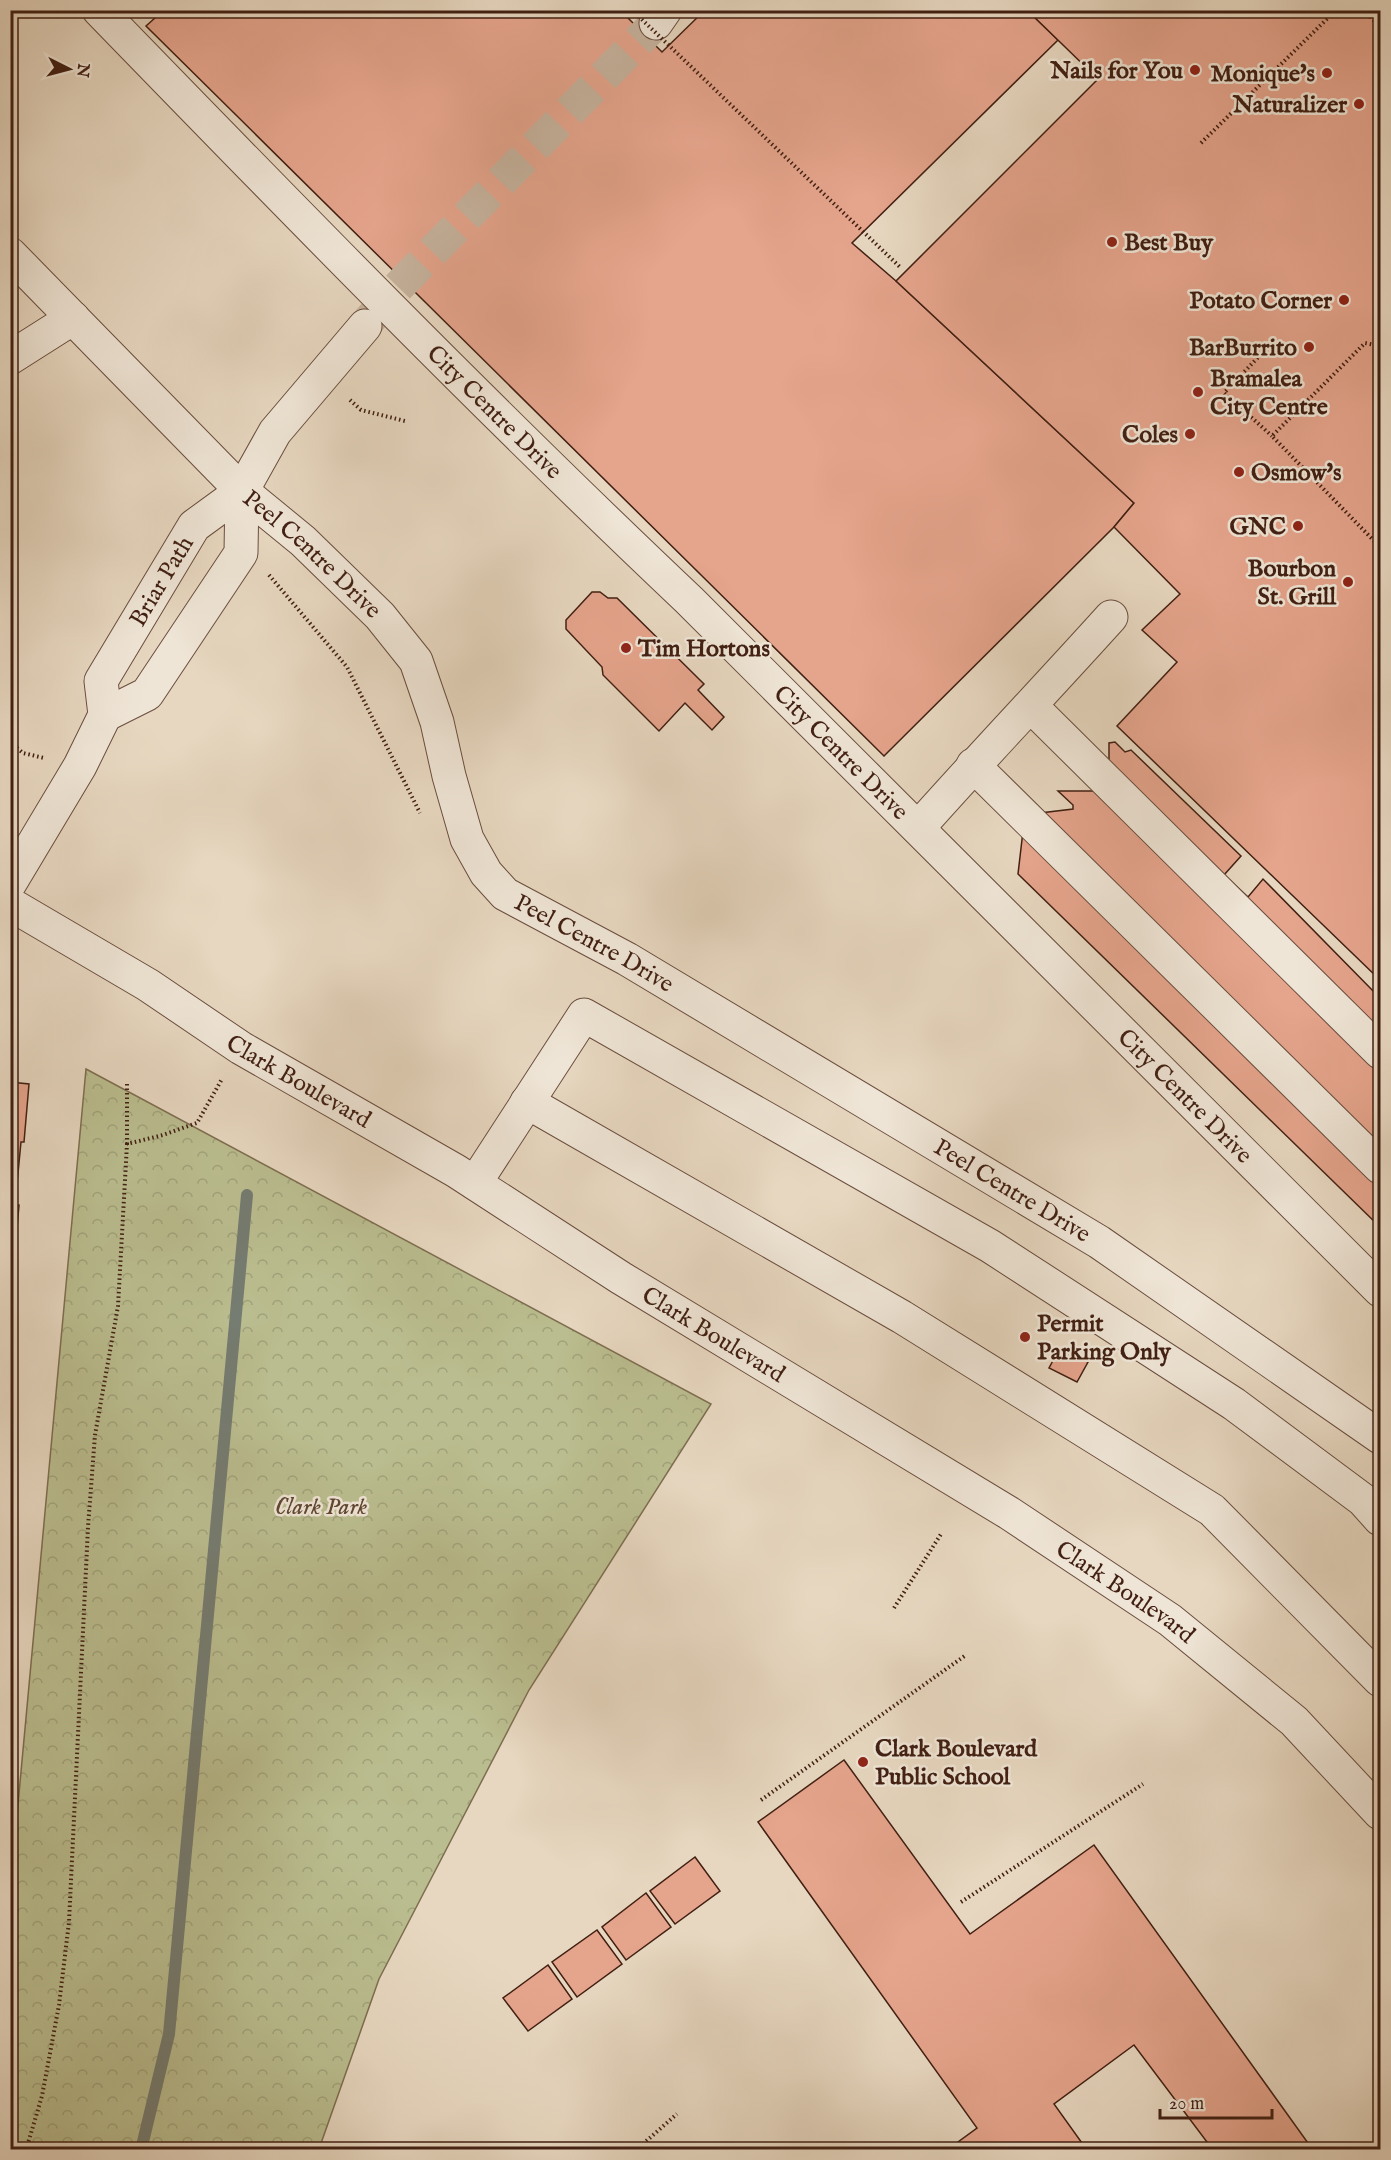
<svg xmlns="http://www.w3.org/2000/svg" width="1391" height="2160" font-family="'IM FELL English',serif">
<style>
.park{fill:url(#park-crowns);stroke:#7e6e50;stroke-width:1.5}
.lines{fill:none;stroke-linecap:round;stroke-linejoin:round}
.stream{stroke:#757c71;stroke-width:12}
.building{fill:#e5a48c;stroke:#411f12;stroke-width:1.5}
.minor-tunnel{stroke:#c6b29d;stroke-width:33;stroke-dasharray:33 16;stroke-linecap:butt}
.minor-casing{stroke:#6a4d3e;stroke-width:35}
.path{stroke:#411f12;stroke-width:4;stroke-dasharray:1.5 3;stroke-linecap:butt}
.minor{stroke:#efe5d6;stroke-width:33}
.path-bridge{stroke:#411f12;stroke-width:4;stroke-dasharray:1.5 3;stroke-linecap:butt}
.poi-dot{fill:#8f2418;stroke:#efe5d6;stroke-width:2}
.labels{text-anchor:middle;stroke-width:5;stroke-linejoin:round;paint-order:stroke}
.poi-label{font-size:24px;font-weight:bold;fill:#411f12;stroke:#efe5d6;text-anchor:end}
.street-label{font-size:24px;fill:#411f12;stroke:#efe5d6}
.park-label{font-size:24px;font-style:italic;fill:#5f4631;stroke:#efe5d6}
</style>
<defs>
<pattern id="park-crowns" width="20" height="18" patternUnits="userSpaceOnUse" patternTransform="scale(1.5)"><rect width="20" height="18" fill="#babd8f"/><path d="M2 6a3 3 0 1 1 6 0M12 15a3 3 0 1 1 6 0" fill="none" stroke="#a1a27a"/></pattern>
</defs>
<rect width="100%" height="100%" fill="#e7d7c0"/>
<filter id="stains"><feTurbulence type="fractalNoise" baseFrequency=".00333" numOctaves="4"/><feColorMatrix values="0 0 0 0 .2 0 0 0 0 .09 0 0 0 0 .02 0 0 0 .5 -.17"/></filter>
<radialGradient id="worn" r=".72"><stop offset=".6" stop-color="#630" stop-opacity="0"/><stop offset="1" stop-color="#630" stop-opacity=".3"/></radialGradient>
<path class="park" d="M86,1069l625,335 -182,286 -150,289 -60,170h-308v-269z"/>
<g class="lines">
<path class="stream" d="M141,2150l28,-116 78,-839"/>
</g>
<g class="building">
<path d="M164,10h456l42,42 43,-42h322l31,30 -206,203 44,38 238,222 -20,24 -230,229 -738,-730z"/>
<path d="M1027,10h353v970l-263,-254 60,-64 -35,-32 38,-36 -66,-67 20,-24 -238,-222 202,-202z"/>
<path d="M592,592h8l8,6h9l87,86 -6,6 26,27 -12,13 -27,-27 -26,28 -56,-56 -1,-8 -36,-38v-9z"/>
<path d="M1115,742l10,10 6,-2 110,106 -17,19 24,22 15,-18 117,119v229l-362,-353 5,-43 17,-18 33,-4v-4l-15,-14h36l15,-20v-28z"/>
<path d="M10,1082l19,2 -5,58h-3l-6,62 4,1 -5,58h-4z"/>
<path d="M1060,1348l28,14 -11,20 -28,-14z"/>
<path d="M844,1760l126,174 124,-89 219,305h-100l-79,-105 -80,59 33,46h-140l30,-22 -219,-306z"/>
<path d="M695,1857l25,34 -45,33 -25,-33z"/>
<path d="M646,1893l25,34 -45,33 -24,-33z"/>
<path d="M597,1930l25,34 -45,33 -25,-35z"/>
<path d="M548,1965l24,34 -44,32 -25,-33z"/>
</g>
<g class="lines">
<path class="minor-tunnel" d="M366,324l29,-34 261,-267"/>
<g class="minor-casing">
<g id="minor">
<path id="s1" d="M99,10c194,200 388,399 590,590l691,690"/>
<path d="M656,23l9,-13"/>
<path id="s2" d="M10,254l232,237 61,50 77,75 36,45 21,61 12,54 18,63 19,34 19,21 122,65 472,283 281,195"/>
<path d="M10,358l63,-40"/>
<path d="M1031,706l349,346"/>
<path d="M105,715l42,-21 94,-141 1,-62"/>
<path d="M973,765l407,402"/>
<path d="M918,828c63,-71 129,-140 193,-211"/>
<path id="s3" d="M10,883l70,-117 25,-51 -4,-34 93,-155 48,-35 33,-59 90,-106"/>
<path id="s4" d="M10,904l138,81 93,63 215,123 165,107 388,235 161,107 124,101 86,92"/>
<path d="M527,1102l375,215 310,193 168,170"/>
<path d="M475,1183l109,-168 406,231 244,158 129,96 17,19"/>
</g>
</g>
<g class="path">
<path d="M1364,10l16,17"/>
<path d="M1201,143l135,-133"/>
<path d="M1380,346l-15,-3 -93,93 108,111"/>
<path d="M1264,351l-40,42 48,43"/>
<path d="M350,400l11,10 44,11"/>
<path d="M269,575l78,92 73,146"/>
<path d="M10,742l13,11 21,5"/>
<path d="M127,1144v-62"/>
<path d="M894,1608l47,-74"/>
<path d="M761,1800l205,-145"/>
<path d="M961,1902l182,-118"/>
<path d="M26,2150l16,-54 17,-91 10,-83 19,-395 7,-92 23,-129 9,-162 36,-9 34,-12 25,-44"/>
<path d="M636,2150l41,-36"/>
</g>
<use href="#minor" class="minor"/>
<path class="path-bridge" d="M632,10l269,258"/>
</g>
<g class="poi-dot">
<circle cx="1195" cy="70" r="6"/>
<circle cx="1327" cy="73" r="6"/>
<circle cx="1359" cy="104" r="6"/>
<circle cx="1112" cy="242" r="6"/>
<circle cx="1344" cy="300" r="6"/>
<circle cx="1309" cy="347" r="6"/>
<circle cx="1198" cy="392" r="6"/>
<circle cx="1190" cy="434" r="6"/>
<circle cx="1239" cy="472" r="6"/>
<circle cx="1298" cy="526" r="6"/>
<circle cx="1348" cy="582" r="6"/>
<circle cx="626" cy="648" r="6"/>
<circle cx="1025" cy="1337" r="6"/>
<circle cx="863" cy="1762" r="6"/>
</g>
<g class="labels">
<g class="poi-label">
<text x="1183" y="78">Nails for You</text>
<text x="1315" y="81">Monique's</text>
<text x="1347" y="112">Naturalizer</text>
<text x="1124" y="250" text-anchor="start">Best Buy</text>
<text x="1332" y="308">Potato Corner</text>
<text x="1297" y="355">BarBurrito</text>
<text x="1210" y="386" text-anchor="start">Bramalea<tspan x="1210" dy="28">City Centre</tspan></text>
<text x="1178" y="442">Coles</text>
<text x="1251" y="480" text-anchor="start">Osmow's</text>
<text x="1286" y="534">GNC</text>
<text x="1336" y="576">Bourbon<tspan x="1336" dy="28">St. Grill</tspan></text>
<text x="638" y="656" text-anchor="start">Tim Hortons</text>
<text x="1037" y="1331" text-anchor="start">Permit<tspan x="1037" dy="28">Parking Only</tspan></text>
<text x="875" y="1756" text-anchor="start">Clark Boulevard<tspan x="875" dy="28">Public School</tspan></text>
</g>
<g class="street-label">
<text dy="8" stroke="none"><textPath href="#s1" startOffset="564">City Centre Drive</textPath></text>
<text dy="8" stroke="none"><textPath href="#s2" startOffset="426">Peel Centre Drive</textPath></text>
<text dy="8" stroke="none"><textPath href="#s3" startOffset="344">Briar Path</textPath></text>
<text dy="8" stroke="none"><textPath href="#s1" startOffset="1050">City Centre Drive</textPath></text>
<text dy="8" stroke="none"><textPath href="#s2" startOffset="930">Peel Centre Drive</textPath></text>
<text dy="8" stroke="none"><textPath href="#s4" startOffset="339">Clark Boulevard</textPath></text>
<text dy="8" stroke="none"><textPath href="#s1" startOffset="1536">City Centre Drive</textPath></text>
<text dy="8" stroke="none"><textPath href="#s2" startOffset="1416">Peel Centre Drive</textPath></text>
<text dy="8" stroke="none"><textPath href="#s4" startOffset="825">Clark Boulevard</textPath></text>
<text dy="8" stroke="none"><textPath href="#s4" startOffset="1311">Clark Boulevard</textPath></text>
</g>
<g class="park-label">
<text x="321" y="1514">Clark Park</text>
</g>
</g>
<rect width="1391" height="2160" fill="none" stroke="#e7d7c0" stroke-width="36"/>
<rect x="12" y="12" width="1367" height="2136" fill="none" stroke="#411f12" stroke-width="3"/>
<rect x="18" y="18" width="1355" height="2124" fill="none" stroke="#411f12" stroke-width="1.5"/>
<g transform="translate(69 69) rotate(96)" stroke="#efe5d6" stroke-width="4.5" paint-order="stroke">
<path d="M0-4.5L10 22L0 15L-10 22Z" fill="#411f12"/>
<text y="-9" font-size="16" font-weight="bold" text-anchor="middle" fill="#411f12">N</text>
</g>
<path d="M1160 2109v9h112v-9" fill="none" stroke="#411f12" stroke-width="3"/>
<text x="1169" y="2109" font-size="18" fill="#411f12" stroke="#efe5d6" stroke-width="4.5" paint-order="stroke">20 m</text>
<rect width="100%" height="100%" filter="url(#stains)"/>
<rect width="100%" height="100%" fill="url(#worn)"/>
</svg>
